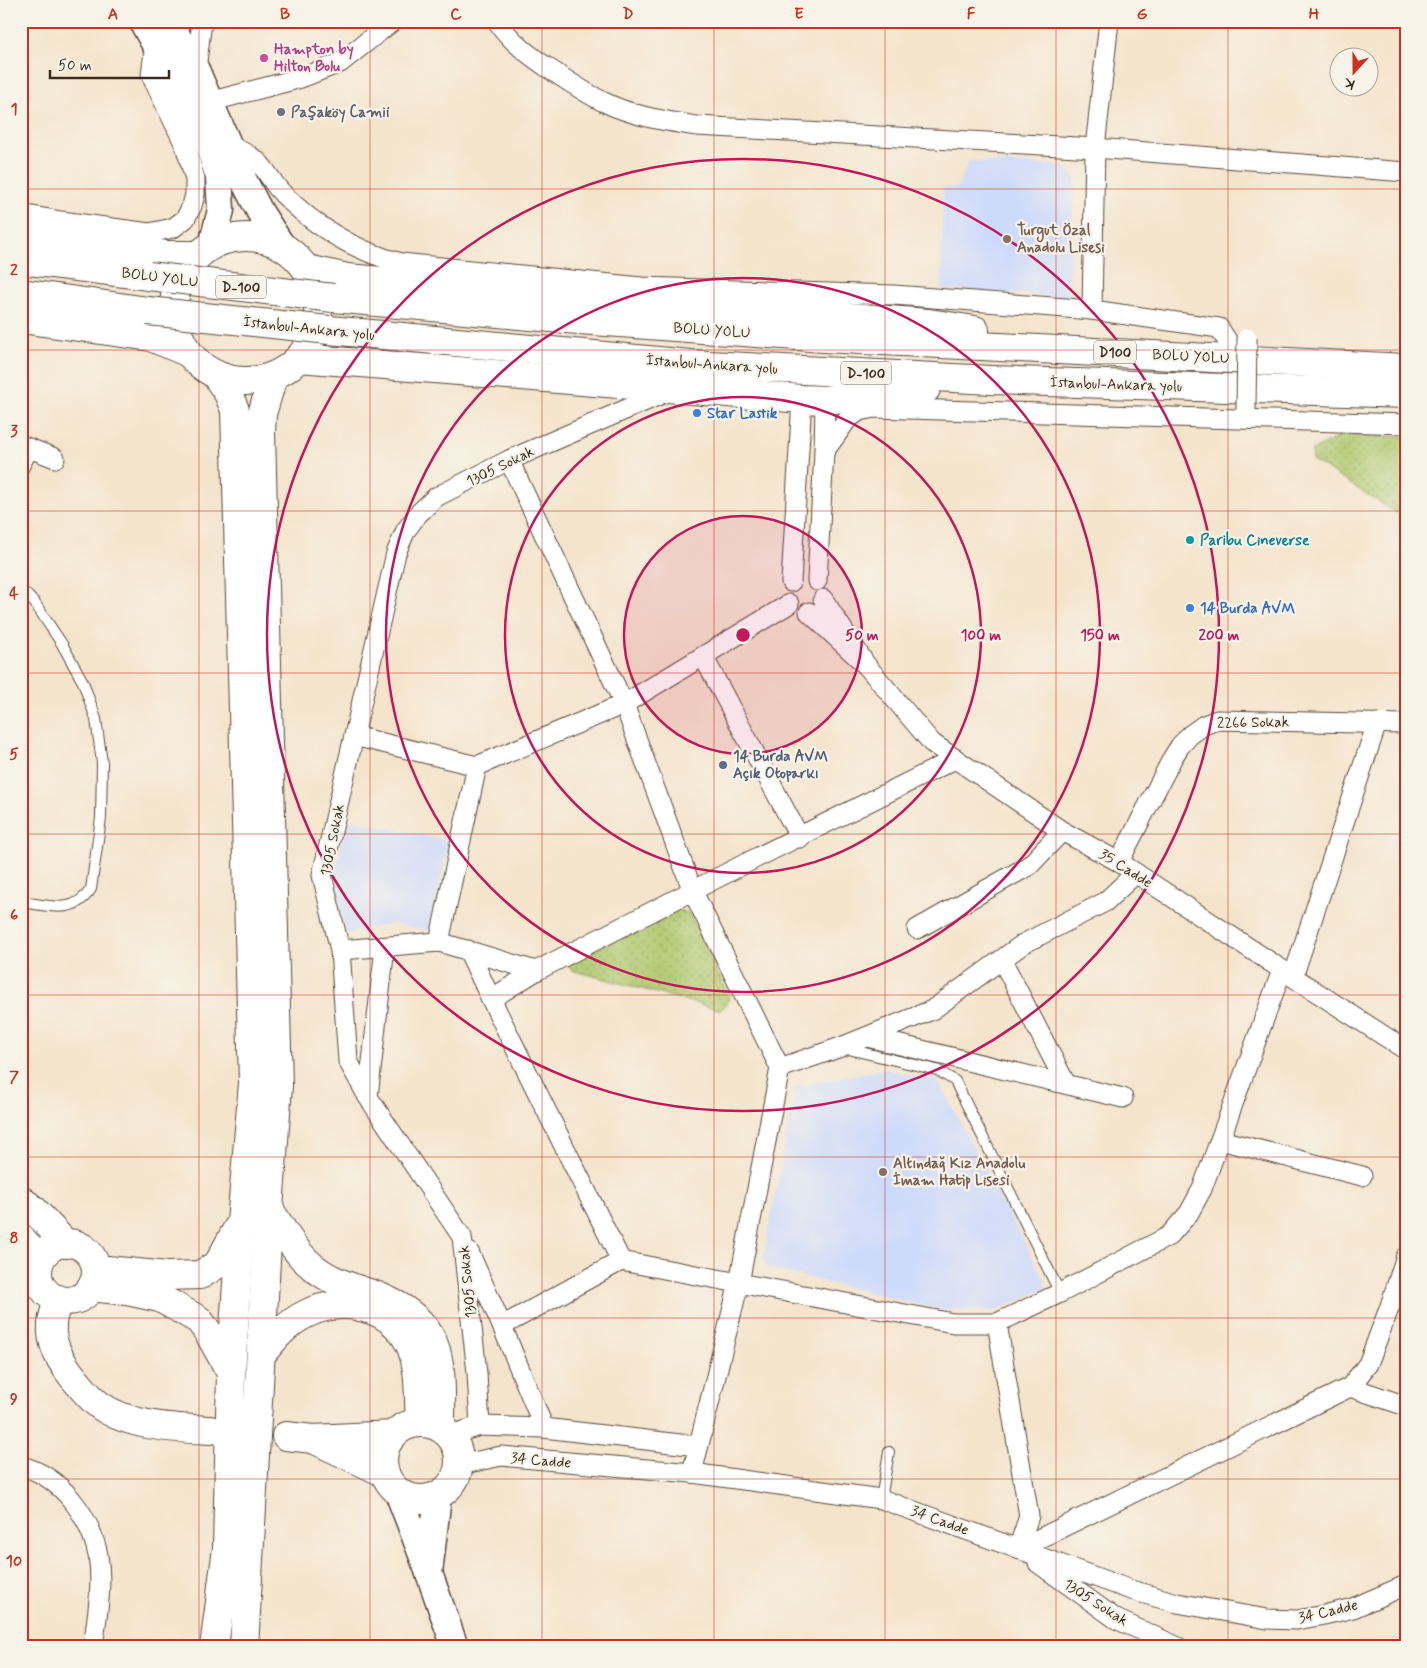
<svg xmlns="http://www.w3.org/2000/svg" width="1427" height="1668" font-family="Mynerve,sans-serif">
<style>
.built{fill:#cedafa}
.park{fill:url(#park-dots);stroke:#767a46}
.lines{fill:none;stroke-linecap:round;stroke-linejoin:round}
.lane-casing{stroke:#574638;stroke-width:12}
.street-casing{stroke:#574638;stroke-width:21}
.secondary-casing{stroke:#574638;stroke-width:29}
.primary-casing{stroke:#574638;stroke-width:30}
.highway-casing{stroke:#574638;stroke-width:30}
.lane{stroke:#fff;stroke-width:10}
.street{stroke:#fff;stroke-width:19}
.secondary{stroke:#fff;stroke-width:26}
.primary{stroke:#fff;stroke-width:28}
.highway{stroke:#fff;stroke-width:28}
.street-bridge-casing{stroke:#574638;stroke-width:21;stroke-linecap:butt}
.highway-bridge-casing{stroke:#574638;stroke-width:30;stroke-linecap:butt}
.street-bridge{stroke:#fff;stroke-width:19}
.highway-bridge{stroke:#fff;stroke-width:28}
.grid{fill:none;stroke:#c8321e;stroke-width:1;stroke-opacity:0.55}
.ring{fill:none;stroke:#c2185b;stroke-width:2.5}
.hotel-dot{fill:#d1479c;stroke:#f7f3e8;stroke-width:2}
.worship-dot{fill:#6b7280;stroke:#f7f3e8;stroke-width:2}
.education-dot{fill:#8d6e63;stroke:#f7f3e8;stroke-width:2}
.shop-dot{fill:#3f7fe0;stroke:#f7f3e8;stroke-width:2}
.culture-dot{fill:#0f9aa8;stroke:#f7f3e8;stroke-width:2}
.service-dot{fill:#5c6f8a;stroke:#f7f3e8;stroke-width:2}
.labels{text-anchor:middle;stroke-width:4.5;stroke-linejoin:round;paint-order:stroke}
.shield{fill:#f7f3e8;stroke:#73665b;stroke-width:1}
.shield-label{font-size:14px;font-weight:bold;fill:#3b2a1e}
.hotel-label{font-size:15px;font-weight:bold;fill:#b23c85;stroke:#f7f3e8;text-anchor:start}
.worship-label{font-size:15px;font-weight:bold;fill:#5b616d;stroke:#f7f3e8;text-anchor:start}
.education-label{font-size:15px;font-weight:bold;fill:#785e54;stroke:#f7f3e8;text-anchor:start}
.street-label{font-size:15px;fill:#3b2a1e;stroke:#f7f3e8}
.shop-label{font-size:15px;font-weight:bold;fill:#366cbe;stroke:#f7f3e8;text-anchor:start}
.culture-label{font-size:15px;font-weight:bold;fill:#0d838f;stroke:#f7f3e8;text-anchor:start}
.service-label{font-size:15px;font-weight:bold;fill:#4e5e75;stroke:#f7f3e8;text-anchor:start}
.centre{fill:#c2185b;stroke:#f7f3e8;stroke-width:2.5}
.ring-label{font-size:15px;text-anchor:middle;font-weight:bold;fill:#c2185b;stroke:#f7f3e8;stroke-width:4.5;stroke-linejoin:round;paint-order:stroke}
.neatline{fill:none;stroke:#c8321e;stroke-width:2}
.grid-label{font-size:16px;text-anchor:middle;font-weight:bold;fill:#c8321e}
</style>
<defs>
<pattern id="park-dots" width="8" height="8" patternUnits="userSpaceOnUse" patternTransform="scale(1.25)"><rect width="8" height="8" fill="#b0c96f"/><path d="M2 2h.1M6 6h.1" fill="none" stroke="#90a35b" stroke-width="1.8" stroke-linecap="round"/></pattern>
</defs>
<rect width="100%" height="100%" fill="#f7f3e8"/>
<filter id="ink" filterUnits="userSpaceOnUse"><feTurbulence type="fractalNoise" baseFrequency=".02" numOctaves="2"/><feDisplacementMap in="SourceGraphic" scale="10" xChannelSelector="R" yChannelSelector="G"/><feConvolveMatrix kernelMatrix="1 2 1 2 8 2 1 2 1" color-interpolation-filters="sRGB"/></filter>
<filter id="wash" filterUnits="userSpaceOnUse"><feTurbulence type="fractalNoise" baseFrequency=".0096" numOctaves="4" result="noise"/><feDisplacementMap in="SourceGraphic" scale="20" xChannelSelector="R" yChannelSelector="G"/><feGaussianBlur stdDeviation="1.12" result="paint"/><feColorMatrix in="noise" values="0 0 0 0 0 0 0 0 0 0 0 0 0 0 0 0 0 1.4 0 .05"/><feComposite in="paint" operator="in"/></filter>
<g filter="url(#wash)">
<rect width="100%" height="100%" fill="#f4e4cc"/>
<g class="built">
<path d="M969,161l95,5 11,12 -7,119 -127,-8 2,-101h14z"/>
<path d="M347,819l103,22 -21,90 -36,-8 -47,11 -12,-55z"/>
<path d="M885,1069l53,12 107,200v8l-50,22 -58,-2 -170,-41 -4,-10 33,-172z"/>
</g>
<g class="park">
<path d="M1343,434l63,3v78h-6l-88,-55v-9z"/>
<path d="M678,909l12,5 40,85 -9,11 -150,-40 -4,-7z"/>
</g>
</g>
<g filter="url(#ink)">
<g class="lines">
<g class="lane-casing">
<g id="lane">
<path d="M21,473l12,-23"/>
<path d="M21,590l13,12 28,42 21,38 13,37 6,44 -1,55 -10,71c-18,27 -42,16 -70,13"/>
<path d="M844,1048l93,22 18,11 105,212"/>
<path d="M881,1499l8,-47"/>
</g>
</g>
<g class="street-casing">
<g id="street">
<path d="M497,21c14,21 33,35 54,49 17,11 34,23 53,32 28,14 61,19 93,24l398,22 311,24"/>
<path d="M196,70l6,-49"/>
<path d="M209,102l92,-24 39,-15 53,-42"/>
<path d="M229,145c9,5 23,10 30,18 9,9 14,21 23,30 33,34 73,58 119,70l240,24 253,8 198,15 127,18 20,31"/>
<path d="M21,214l40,7 88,12 24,-5 12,-9 7,-13 3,-12v-15l-10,-34 -34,-70 4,-31"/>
<path d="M1092,310l3,-162 14,-127"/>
<path d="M21,445l34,13"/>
<path d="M824,452l23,-32 12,-9 15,-3 532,16"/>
<path d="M509,460l115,244 69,188 87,176 -41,215 -47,190"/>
<path d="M817,581l7,-129 1,-52"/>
<path d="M791,582l11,-183"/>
<path d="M809,612l57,53 -43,-66"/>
<path d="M703,656l97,182"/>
<path d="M866,665l66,78 130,88 57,31 174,115 113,73"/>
<path d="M354,736l123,30 147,-62 165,-100"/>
<path d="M1119,862l54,-105 7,-11 10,-11 14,-10 13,-5 189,4"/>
<path d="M917,929l113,-64 32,-34"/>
<path d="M439,942l38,-176"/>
<path d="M340,950l99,-8 97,29"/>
<path d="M468,950l23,49 130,262 332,62h44l63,-30 109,-57 20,-23 13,-24 80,-219"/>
<path d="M1002,960l64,124"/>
<path d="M1293,977l84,-254"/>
<path d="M491,999l45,-28 222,-114 197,-98"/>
<path d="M867,1037l256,61"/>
<path d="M780,1068l61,-21 91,-37 91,-66 82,-42 31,-29"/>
<path d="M368,1097l17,-150"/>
<path d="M1220,1140l142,36"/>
<path d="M469,1252l33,74 42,102"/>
<path d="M997,1323l32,193 -11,33"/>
<path d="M502,1326l119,-65"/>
<path d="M1350,1387l56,19"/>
<path d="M480,1426l-3,-53 -15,-136 -94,-140 -20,-36 -8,-111 -18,-75 74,-322 10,-23 12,-16 18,-17 73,-37 162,-70"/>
<path d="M450,1435l30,-9 64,2 153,18"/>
<path d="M460,1465l41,-9 191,17 189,26 250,91 46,13 90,16 30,1 27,-5 29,-7 53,-23"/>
<path d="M21,1466c40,10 69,50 77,89 5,30 -1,62 -5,92"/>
<path d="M1018,1549l332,-162 18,-23 22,-58 16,-50"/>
<path d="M1038,1563l78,56 62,28"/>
</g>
</g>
<g class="secondary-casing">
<g id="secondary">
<path d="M142,21l54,98 12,25 11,33 2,33 -9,35"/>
<path d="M169,21l27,49 48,111 16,31 22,34"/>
<path d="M398,1492l31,81 9,-77"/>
<path d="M429,1573l26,74"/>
</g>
</g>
<g class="primary-casing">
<g id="primary">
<path d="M21,1200l13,10 32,34"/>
<path d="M21,1238l19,23"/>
<circle cx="67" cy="1272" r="29"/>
<path d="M58,1299c-2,9 -6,18 -6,26 -2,20 10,38 21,52 8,10 16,20 26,28 31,22 75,23 111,25"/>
<circle cx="421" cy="1461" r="38"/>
<path d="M286,1436l27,3"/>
<path d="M385,1473l-72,-34 80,-4"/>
</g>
</g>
<g class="highway-casing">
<g id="highway">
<path d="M21,234l146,21h31"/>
<circle cx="246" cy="309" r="72"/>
<path d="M21,260l128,16"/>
<path d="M307,269l40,9 178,15 404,30 46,7"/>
<path d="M21,293l127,18"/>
<path d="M333,298l219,20 272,20 582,30"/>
<path d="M21,319l130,18 38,16"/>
<path d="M329,330l361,34 301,16 415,14"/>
<path d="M299,358l503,41 23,1 101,-11"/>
<path d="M269,1209c13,19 25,43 44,58 17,14 40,21 62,28 72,27 66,68 66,133"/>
<path d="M97,1269l70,7 33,-1 18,-11 19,-35"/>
<path d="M91,1287l36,4 33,7 25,14 14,8 9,12 23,41"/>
<path d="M261,1355c13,-16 26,-32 45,-41 36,-18 85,-8 103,29 12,24 9,55 11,80"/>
<path d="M214,1647l13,-99 4,-175 10,-150 12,-140 -18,-673 -7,-17 -13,-19"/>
<path d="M244,1647l25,-438 9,-123 -17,-653 1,-19 11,-37"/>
</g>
</g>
<use href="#lane" class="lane"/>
<use href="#street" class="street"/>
<use href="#secondary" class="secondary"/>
<use href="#primary" class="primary"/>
<use href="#highway" class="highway"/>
<g class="street-bridge-casing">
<path id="street-bridge" d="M1246,409l1,-71"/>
</g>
<g class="highway-bridge-casing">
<g id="highway-bridge">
<path d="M149,276l184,22"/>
<path d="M148,311l181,19"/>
</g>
</g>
<use href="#street-bridge" class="street-bridge"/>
<use href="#highway-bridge" class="highway-bridge"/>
</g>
</g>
<path class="grid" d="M199,21v1626M370,21v1626M542,21v1626M714,21v1626M885,21v1626M1056,21v1626M1228,21v1626M21,189h1385M21,350h1385M21,511h1385M21,673h1385M21,834h1385M21,995h1385M21,1157h1385M21,1318h1385M21,1479h1385"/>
<circle cx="743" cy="635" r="119" fill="#c2185b" fill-opacity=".12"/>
<g class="ring">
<circle cx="743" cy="635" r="119"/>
<circle cx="743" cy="635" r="238"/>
<circle cx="743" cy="635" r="357"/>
<circle cx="743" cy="635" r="476"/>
</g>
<circle class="hotel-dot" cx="264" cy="58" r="5"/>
<circle class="worship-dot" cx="281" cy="112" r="5"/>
<g class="education-dot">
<circle cx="1007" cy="239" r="5"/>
<circle cx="883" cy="1172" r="5"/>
</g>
<g class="shop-dot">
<circle cx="697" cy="413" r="5"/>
<circle cx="1190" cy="608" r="5"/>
</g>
<circle class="culture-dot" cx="1190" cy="540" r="5"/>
<circle class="service-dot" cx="723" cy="765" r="5"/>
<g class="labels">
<g class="shield">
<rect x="216" y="275.5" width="50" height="23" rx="4"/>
<rect x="1094" y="340.5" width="42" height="23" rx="4"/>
<rect x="841" y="361.5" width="50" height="23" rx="4"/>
</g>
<g class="shield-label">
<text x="241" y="292">D-100</text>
<text x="1115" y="357">D100</text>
<text x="866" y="378">D-100</text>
</g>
<g class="hotel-label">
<text x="274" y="54">Hampton by<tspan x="274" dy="17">Hilton Bolu</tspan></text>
</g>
<g class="worship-label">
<text x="291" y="117">Paşaköy Camii</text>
</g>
<g class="education-label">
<text x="1017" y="235">Turgut Özal<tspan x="1017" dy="17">Anadolu Lisesi</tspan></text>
<text x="893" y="1168">Altındağ Kız Anadolu<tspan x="893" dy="17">İmam Hatip Lisesi</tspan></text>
</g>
<g class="street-label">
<text transform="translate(160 277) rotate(7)" y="5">BOLU YOLU</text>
<text transform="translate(309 328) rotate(6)" y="5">İstanbul-Ankara yolu</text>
<text transform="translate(712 330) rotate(4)" y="5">BOLU YOLU</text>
<text transform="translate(1191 356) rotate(3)" y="5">BOLU YOLU</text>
<text transform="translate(712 364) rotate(4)" y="5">İstanbul-Ankara yolu</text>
<text transform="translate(1116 384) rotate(2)" y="5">İstanbul-Ankara yolu</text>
<text transform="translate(500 466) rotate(-26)" y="5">1305 Sokak</text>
<text transform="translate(1253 722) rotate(-1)" y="5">2266 Sokak</text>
<text transform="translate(332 840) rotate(-79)" y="5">1305 Sokak</text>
<text transform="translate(1126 868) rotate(32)" y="5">35 Cadde</text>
<text transform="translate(467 1282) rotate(-96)" y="5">1305 Sokak</text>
<text transform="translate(541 1460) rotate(5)" y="5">34 Cadde</text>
<text transform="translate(940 1520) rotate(20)" y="5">34 Cadde</text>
<text transform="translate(1096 1602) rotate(33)" y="5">1305 Sokak</text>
<text transform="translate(1328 1611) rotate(-13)" y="5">34 Cadde</text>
</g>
<g class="shop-label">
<text x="707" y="418">Star Lastik</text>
<text x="1200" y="613">14 Burda AVM</text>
</g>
<g class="culture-label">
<text x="1200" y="545">Paribu Cineverse</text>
</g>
<g class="service-label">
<text x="733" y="761">14 Burda AVM<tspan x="733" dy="17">Açık Otoparkı</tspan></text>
</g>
</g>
<circle cx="743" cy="635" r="8" class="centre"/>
<g class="ring-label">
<text x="862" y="640">50 m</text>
<text x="981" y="640">100 m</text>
<text x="1100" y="640">150 m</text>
<text x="1219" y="640">200 m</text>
</g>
<rect width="1427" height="1668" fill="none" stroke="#f7f3e8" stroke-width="55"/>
<g transform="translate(1354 72) rotate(201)"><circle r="24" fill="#f7f3e8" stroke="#aca397"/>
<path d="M0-4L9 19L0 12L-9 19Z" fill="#c8321e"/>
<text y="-8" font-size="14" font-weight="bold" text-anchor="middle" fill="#3b2a1e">K</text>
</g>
<path d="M50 70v8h119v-8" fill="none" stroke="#3b2a1e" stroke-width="2.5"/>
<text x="58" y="70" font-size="15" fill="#3b2a1e" stroke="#f7f3e8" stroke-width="4" paint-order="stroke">50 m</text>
<rect x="28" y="28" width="1372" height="1612" class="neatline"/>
<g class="grid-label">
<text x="113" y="19">A</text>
<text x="285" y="19">B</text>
<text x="456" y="19">C</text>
<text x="628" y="19">D</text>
<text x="799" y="19">E</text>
<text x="971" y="19">F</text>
<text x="1142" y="19">G</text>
<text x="1314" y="19">H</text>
<text x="14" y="114">1</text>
<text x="14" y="275">2</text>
<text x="14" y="436">3</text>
<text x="14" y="598">4</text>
<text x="14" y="759">5</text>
<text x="14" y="920">6</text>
<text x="14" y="1082">7</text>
<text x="14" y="1243">8</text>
<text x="14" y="1404">9</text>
<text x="14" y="1566">10</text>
</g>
</svg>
